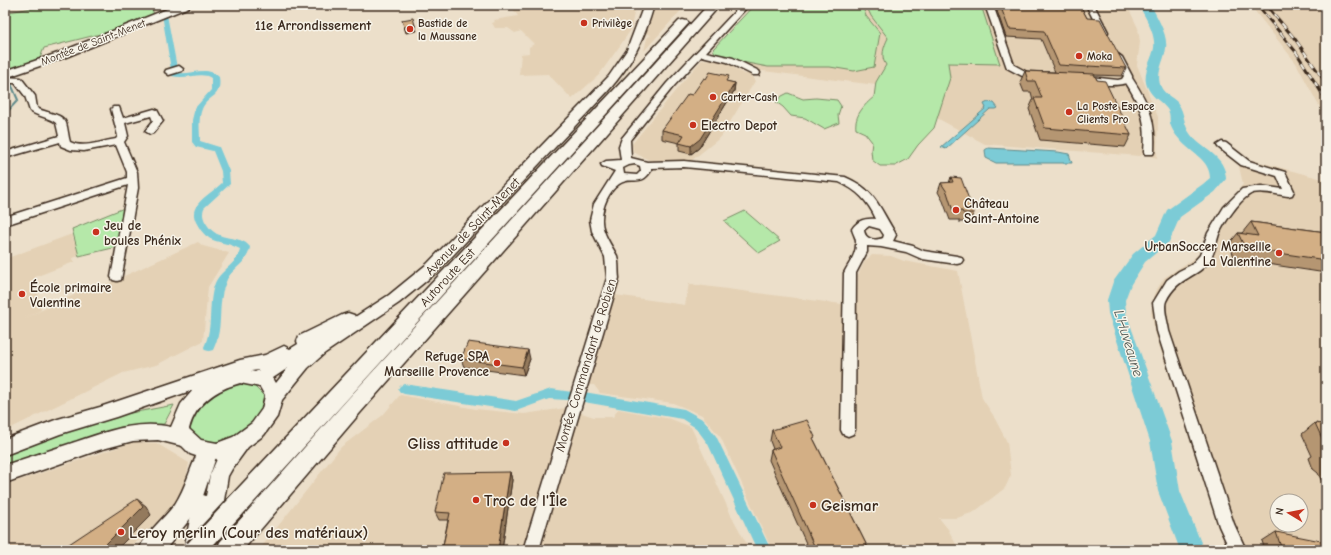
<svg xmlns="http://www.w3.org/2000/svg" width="1331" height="555" font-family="'Comic Neue',sans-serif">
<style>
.built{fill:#e4d1b5;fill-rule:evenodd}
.green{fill:#b5e8a9;stroke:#788964}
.water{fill:#7bcbd6;stroke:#618b8c}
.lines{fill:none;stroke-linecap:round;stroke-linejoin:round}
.stream{stroke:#618b8c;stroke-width:2}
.canal{fill:#7bcbd6;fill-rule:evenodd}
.river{fill:#7bcbd6;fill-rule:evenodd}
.minor-casing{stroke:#3b2a1e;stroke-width:3}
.major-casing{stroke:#3b2a1e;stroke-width:3}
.highway-casing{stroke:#3b2a1e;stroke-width:3}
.minor{fill:#f7f3e8;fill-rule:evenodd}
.major{fill:#f7f3e8;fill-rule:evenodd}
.highway{fill:#f7f3e8;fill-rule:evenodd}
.rail-casing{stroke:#3b2a1e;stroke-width:3}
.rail{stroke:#f7f3e8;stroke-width:2;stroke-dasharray:6;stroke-linecap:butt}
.highway-bridge-casing{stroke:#3b2a1e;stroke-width:24;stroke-linecap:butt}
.highway-bridge{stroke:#f7f3e8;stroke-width:20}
.wall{fill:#b59672;stroke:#3b2a1e}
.shaded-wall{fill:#947a5d;stroke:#3b2a1e}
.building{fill:#d3af85;stroke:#3b2a1e}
.poi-dot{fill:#c8321e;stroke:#f7f3e8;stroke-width:1.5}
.labels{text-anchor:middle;stroke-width:3;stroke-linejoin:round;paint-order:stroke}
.far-poi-label{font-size:11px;font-weight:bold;fill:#3b2a1e;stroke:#f7f3e8;text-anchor:start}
.far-street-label{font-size:11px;fill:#3b2a1e;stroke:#f7f3e8}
.poi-label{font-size:13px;font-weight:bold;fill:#3b2a1e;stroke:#f7f3e8;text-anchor:start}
.street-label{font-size:13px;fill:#3b2a1e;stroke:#f7f3e8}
.far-district-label{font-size:14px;font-weight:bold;fill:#3b2a1e;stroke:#f7f3e8}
.water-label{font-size:14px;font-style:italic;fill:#4b524c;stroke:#f7f3e8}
.near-poi-label{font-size:16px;font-weight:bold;fill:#3b2a1e;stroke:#f7f3e8;text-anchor:start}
</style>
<rect width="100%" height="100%" fill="#ecdfca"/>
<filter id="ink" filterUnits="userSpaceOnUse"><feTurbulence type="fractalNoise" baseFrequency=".025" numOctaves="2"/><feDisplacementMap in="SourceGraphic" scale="8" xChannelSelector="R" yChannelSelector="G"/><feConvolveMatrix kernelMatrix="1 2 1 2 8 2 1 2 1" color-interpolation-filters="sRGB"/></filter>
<g filter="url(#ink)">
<g class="built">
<path d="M510,5h126l-6,26 -11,16 -20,28 -27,24 -24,-25 -29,1 2,-21 8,-1v-6l5,-3 -13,-13 -6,2 -7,-5h-13l-3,-5 3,-1 -1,-2 24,-4z"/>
<path d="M653,5h33l-42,46 3,-13 4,-3 -6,-2v-7z"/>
<path d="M754,5h373l11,23 2,14 -3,23 21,52 -1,41 -13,-4 -4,2 -155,-12 -109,-59 -121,-15 -13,-8 -27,-9 -2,-4z"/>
<path d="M1250,5h76v114l-30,-56z"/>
<path d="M712,59l17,5 6,3 -1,1 10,6h6l5,7 -34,56 -30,24h-40l-18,-9 -1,-8 53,-65 17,-19z"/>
<path d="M1248,159l78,21v370h-96l-73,-211 -6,-26 3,-19 10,-16 38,-25 1,-10 40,-59 -5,-22zM1277,501h24v24h-24z"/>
<path d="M72,234l7,22 -6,2 1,4 -39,15 6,33 -16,8 68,-32 3,3 102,-47 5,4 26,7 -21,34 -5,54 -47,24 -33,8 -118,58v-172z"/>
<path d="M872,255l19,1 13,5 54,10 24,127 11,17 14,27 4,33 -6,13 -31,24 -17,6h-18l9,11 11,21h-187l-51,-112 -19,-23 -29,-12 -73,-10 -6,-8h-6l27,-90 70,10 4,-21 168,22 1,-31 7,-14z"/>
<path d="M400,395l76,14 48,5 42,-6 28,9h19l5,-8 53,10 20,8 40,88 19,35h-491l82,-103 42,-32z"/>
<path d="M134,442l22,1 33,20 -5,27 -13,18 -43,42h-123v-65z"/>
</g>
<g class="green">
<path d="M49,5h102l3,10 -30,13 -80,20 -4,10 -26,10 -8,-1 -1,-2v-45l4,-8z"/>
<path d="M754,5h108l4,11 14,17 -6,34 -20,4 -24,-4h-62l-26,-5 -27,-9 -2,-4z"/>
<path d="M866,5h115l19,59 -52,-1 2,15 -16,50 -16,17 -10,14 -13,7h-15l-8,-6 -1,-10 1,-8 -7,-9 -9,-4c-2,-13 8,-24 18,-32l2,-15 10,-17c-6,-8 -2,-19 2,-27l-17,-22z"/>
<path d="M788,93l15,6 13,-1 21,2 4,6 -3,9 1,8 -15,6 -19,-11 -14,-2 -8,-9 -7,-5 6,-6z"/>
<path d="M124,208l-7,39 -38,9 -7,-27z"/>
<path d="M745,211l35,30 -21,12 -35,-32z"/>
<path d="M243,384l11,2 11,11c-2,6 -3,13 -5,18 -10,23 -41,28 -62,29l-12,-10c2,-7 2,-19 6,-25 11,-16 33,-21 51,-25z"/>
<path d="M174,405l-10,19 -22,2 -137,41v-16l99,-33z"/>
</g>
<g class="water">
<path d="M988,102l6,1 4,5 -2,1h-6l-44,40 -5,-2 45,-39 -2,-4z"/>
<path d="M988,148l70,4 11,2 3,9h-76l-10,-5 -1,-8z"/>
</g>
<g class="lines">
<g class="stream">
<path d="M5,9l4,-4"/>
<path d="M5,114l13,-14 -7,-16"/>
</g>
<g class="canal">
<path d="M162,14l5,1 11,58c14,2 29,-8 41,4 3,22 -10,17 -17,32 -4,10 -2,22 -2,32l19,6 10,24 1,13 -26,24c-2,6 -1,10 2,15 12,21 34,10 44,24 -2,17 -19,21 -24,35 -10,23 -1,44 -13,68l-4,1 -4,-1 -1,-3c10,-20 3,-43 11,-64 5,-13 24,-20 25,-34 -21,-11 -31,-2 -44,-27 -3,-7 -3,-12 2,-18 6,-8 16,-13 24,-21l-1,-12 -8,-20 -17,-4 -4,-5v-22l3,-12 16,-18v-12c-9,-7 -25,2 -39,-2z"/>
<path d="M404,384l112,17 35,-12 21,3 2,3 -2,3 -4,2 -19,-1 -33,12 -112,-17 -4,-2 -2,-3 2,-3z"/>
<path d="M584,392l100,17 20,11 12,16 55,114h-14l-49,-106 -12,-16 -14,-9 -98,-17 -4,-2 -2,-3 2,-3z"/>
</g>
<path class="river" d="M1139,5h12c6,13 17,29 15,43 -1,12 -11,25 -5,39 3,7 11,10 16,15 9,12 5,21 14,33 12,15 35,21 35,44l-11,13 -35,25 -11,25 -24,20 -14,22 -6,16 1,13 46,128 8,50 24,59h-24l-22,-59 -8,-50 -42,-128 -1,-13 6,-18 20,-28 23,-19 11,-25 36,-26 7,-6c0,-18 -19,-25 -29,-37 -4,-4 -10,-12 -11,-18 -1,-5 1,-9 -3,-14 -6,-8 -16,-12 -20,-23 -5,-14 5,-26 7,-38 2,-15 -9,-30 -15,-43z"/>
<g class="minor-casing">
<g id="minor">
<path d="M741,5h8l-43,47 27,6 26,13 1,2 -1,2h-6l-26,-13 -25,-6 -29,31 -43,53 1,18 16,4 37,-1 161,16c30,13 33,28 49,54l2,4 -3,6 20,5 11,5 33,5 4,1 2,3 -2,3 -4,1 -35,-5 -16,-7 -25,-5 -14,-1v6l-11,21 -1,157 -2,4 -5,2 -5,-2 -2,-4 3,-157c5,-10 13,-19 12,-31 0,-5 -3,-8 -4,-13 6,-9 13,-11 24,-10 -8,-18 -19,-29 -37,-37l-155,-15 -33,1v3c-11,17 -19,4 -32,13 -13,9 -21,32 -15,47 3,9 9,17 13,25 2,7 1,15 2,22l-80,272h-16l84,-272 -2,-21 -13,-26 -2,-11 4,-16 21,-33 -13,-5 -1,-2 5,-3 15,-1 -2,-14 3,-8 45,-55zM635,164l5,2 1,5 -4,4 -13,-1 -1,-6 6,-3zM869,226l11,3 4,6 -1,3c-8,3 -18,2 -19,-8z"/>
<path d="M985,5h8l21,60 13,7 16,2 1,2 -1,2 -19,-1 -17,-9z"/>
<path d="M1086,5h8l14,27 -1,2h-6z"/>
<path d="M1118,54l4,3 10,19v2c17,26 24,42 22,74l-1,2h-8l-1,-2c3,-29 -2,-44 -18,-69 -8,3 -34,3 -40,-3l4,-3 28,3 4,-1 2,-3 -10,-19z"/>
<path d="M179,66l4,3 -1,2 -13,4 -4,-3 1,-2z"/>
<path d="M5,77l16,1 14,18 2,12c8,5 25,5 29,15 2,6 2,13 4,19 14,7 31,-1 46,-3l2,-3 -7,-27 2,-2h6l4,11 31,-9 3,1 6,11 -10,12 -3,1 -5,-3 8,-10 -2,-5 -26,7 3,13 -4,6 13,30 1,16 -17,92 -4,1 -4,-1 -2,-3 17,-92 -123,40v-8l122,-39v-6l-11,-27 -32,6 -13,-1 -10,-4 -1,-4 -55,16v-6l54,-16 -3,-13c-7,-6 -18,-6 -26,-12l-5,-15 -10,-13h-10z"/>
<path d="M1222,142l4,1 23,18 36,11 9,19 -2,4 -4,1c-10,-1 -31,-7 -39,-1 -10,6 -25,28 -30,39 -3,9 -4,17 -9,26 -12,18 -32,16 -44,41 -3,7 2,22 3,30l65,193 12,26h-16l-11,-24 -62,-195 -4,-28 14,-23 12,-9 12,-6 9,-10 8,-22 16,-26 18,-18 19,-3 22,3 -6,-13 -36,-11 -23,-18 -1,-2z"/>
</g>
</g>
<g class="major-casing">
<g id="major">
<path d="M177,5h14l-2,2 -123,50 -61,21v-7l53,-18z"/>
<path d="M644,5h10c-10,35 -22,59 -46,86l-171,181 -38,31 -74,50 -17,15 -26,32 -5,17 -13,18 -16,12 -16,22 -4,7 -10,61 -3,7 -7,3 -3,-2 -1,5h-20l9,-46 3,-6 7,-3 3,1 4,-21 7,-16 -21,-3 -6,-2 -8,-8 -24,-6 -25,1 -34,9 -94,33v-18c21,-7 43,-14 64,-21 33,-11 67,-25 102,-17l10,-23 12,-14 -77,27 -56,17 -55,21v-16l53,-20 42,-12 140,-47 25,-5 19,-9 6,3 8,-5 -1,-3 2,-5 43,-21 6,-2 6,2 1,2 34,-22 38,-31 182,-188 18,-26zM288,368l-12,15 -3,-5zM259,370l-4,2 -4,-1zM240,383l20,4 5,9 -3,13 -10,14 -19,14 -16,6 -16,-3 -12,-11c7,-26 26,-39 51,-46z"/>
</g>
</g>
<g class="highway-casing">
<g id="highway">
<path d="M708,5h12l-360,408 -117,137h-26l3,-8 126,-141z"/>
<path d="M683,20l4,1 2,2 -2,2 -444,489 -8,3 -8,-3 -3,-7 3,-7 452,-479z"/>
<path d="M206,448l7,2 3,7 -14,42 -12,20 -25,31h-26c7,-18 24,-30 36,-46 11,-17 15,-36 24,-54z"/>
</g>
</g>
<use href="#minor" class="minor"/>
<use href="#major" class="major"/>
<use href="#highway" class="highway"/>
<g class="rail-casing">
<g id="rail">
<path d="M1257,5l39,47 30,48"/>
<path d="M1266,5l29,34 31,44"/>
</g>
</g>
<use href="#rail" class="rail"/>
<g class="highway-bridge-casing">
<path id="highway-bridge" d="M195,550l40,-43"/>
</g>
<use href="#highway-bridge" class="highway-bridge"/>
</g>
<g class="wall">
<path d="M995,5h85l7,13 39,50 -4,8 -28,-1 3,5 34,55 -6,12 -85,-7 -11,-31 4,-9 -2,-8h-7l-4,-10 5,-11 30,1 -14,-33 -35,-2z"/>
<path d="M729,82l6,1 -1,8 -35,57 -8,6 -12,-3v-8l-17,-4v-9l30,-35z"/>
<path d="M951,177l23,36 -4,9h-11v-2h-9l-7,-19 -5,-9 3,-9h8z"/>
<path d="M1251,222l75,10v41l-91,-14 -6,-15 9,-11h4z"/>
<path d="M461,359h69l-6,16 -60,-8z"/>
<path d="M1315,423l11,2v66l-8,-18 -5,-4 -4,-11 3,-2 -10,-22z"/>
<path d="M772,430l42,10 55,110h-60l-40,-90 2,-10 2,-1 -3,-8z"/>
<path d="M510,472l2,8 -10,70h-60l6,-30h-9l-4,-8z"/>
<path d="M1276,532l50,18h-61l-3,-9z"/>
</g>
<g class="shaded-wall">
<path d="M415,25l2,6 -11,2 -2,-6z"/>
<path d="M735,83l-1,8 -35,57 -8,6v-8z"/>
<path d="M528,350l2,9 -6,16 -2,-8z"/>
<path d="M510,472l2,8 -10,70h-4z"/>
<path d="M137,499l9,7 5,9 -35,35h-16z"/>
</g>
<g class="building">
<path d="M1000,5h80l7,13 13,1 26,49 -38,-2 1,1 -30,-2 -15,-34 -35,-2z"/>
<path d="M413,18l2,7 -11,2 -2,-7z"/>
<path d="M1025,71l69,3 3,6 8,1 26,54 -86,-7 -11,-30h8l-7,-17h-7z"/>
<path d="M710,72l19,4 -3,5 9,2 -35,56 -9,7 -12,-3 5,-8 -22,-5 26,-36 4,1 12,-17 2,1z"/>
<path d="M951,177l10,1 13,35h-11l-1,-2h-9l-6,-19 -6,-9 12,-1z"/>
<path d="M1251,222l75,10v28l-81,-12 -7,-15 20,3z"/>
<path d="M468,342l60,8 -6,17 -61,-8z"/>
<path d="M807,420l8,17 -2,1 56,112h-53l-45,-100 9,-3 -8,-17z"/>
<path d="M1315,423l11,2v32l-4,-9 3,-3z"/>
<path d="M510,472l-12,78h-56l8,-37 -15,-1 9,-39z"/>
<path d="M137,499l6,8 -43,43h-40z"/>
<path d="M1276,532l50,10v8h-44z"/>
</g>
</g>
<g class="poi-dot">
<circle cx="584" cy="23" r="4"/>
<circle cx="410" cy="29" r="4"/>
<circle cx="1079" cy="56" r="4"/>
<circle cx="713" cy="97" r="4"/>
<circle cx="1069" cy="112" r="4"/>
<circle cx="693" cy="125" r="4"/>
<circle cx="956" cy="210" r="4"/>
<circle cx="96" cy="232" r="4"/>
<circle cx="1279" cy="253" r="4"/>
<circle cx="22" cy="294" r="4"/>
<circle cx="497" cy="363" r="4"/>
<circle cx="506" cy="443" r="4"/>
<circle cx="476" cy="500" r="4"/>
<circle cx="813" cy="505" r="4"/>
<circle cx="121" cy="532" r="4"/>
</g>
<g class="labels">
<g class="far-poi-label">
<text x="418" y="27">Bastide de<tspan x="418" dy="13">la Maussane</tspan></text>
<text x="592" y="27">Privilège</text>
<text x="1087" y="60">Moka</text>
<text x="721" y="101">Carter-Cash</text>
<text x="1077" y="110">La Poste Espace<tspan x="1077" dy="13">Clients Pro</tspan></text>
</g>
<g class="far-street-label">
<text transform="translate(93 42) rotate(-21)" y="4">Montée de Saint-Menet</text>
</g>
<g class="poi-label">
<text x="701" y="130">Electro Depot</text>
<text x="964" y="208">Château<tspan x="964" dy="15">Saint-Antoine</tspan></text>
<text x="104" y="230">Jeu de<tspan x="104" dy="15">boules Phénix</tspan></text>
<text x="1271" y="251" text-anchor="end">UrbanSoccer Marseille<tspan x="1271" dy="15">La Valentine</tspan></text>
<text x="30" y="292">École primaire<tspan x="30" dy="15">Valentine</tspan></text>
<text x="489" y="361" text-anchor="end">Refuge SPA<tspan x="489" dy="15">Marseille Provence</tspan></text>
</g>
<g class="street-label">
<text transform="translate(472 226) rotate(-46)" y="5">Avenue de Saint-Menet</text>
<text transform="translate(447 277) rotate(-47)" y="5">Autoroute Est</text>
<text transform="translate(585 365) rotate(-73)" y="5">Montée Commandant de Robien</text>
</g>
<g class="far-district-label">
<text x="313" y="30">11e Arrondissement</text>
</g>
<g class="water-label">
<text transform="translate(1129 343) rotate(73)" y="5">L'Huveaune</text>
</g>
<g class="near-poi-label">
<text x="498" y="449" text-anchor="end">Gliss attitude</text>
<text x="484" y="506">Troc de l'Île</text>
<text x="821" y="511">Geismar</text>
<text x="129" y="538">Leroy merlin (Cour des matériaux)</text>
</g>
</g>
<rect width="1331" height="555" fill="none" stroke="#f7f3e8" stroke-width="20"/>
<rect x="10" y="10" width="1311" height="535" fill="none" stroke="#3b2a1e" stroke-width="1.5" filter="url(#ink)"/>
<g transform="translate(1289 513) rotate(280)"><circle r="19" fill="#f7f3e8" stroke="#aca397"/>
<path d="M0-3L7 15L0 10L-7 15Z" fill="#c8321e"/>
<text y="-6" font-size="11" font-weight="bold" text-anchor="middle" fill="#3b2a1e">N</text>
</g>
</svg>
